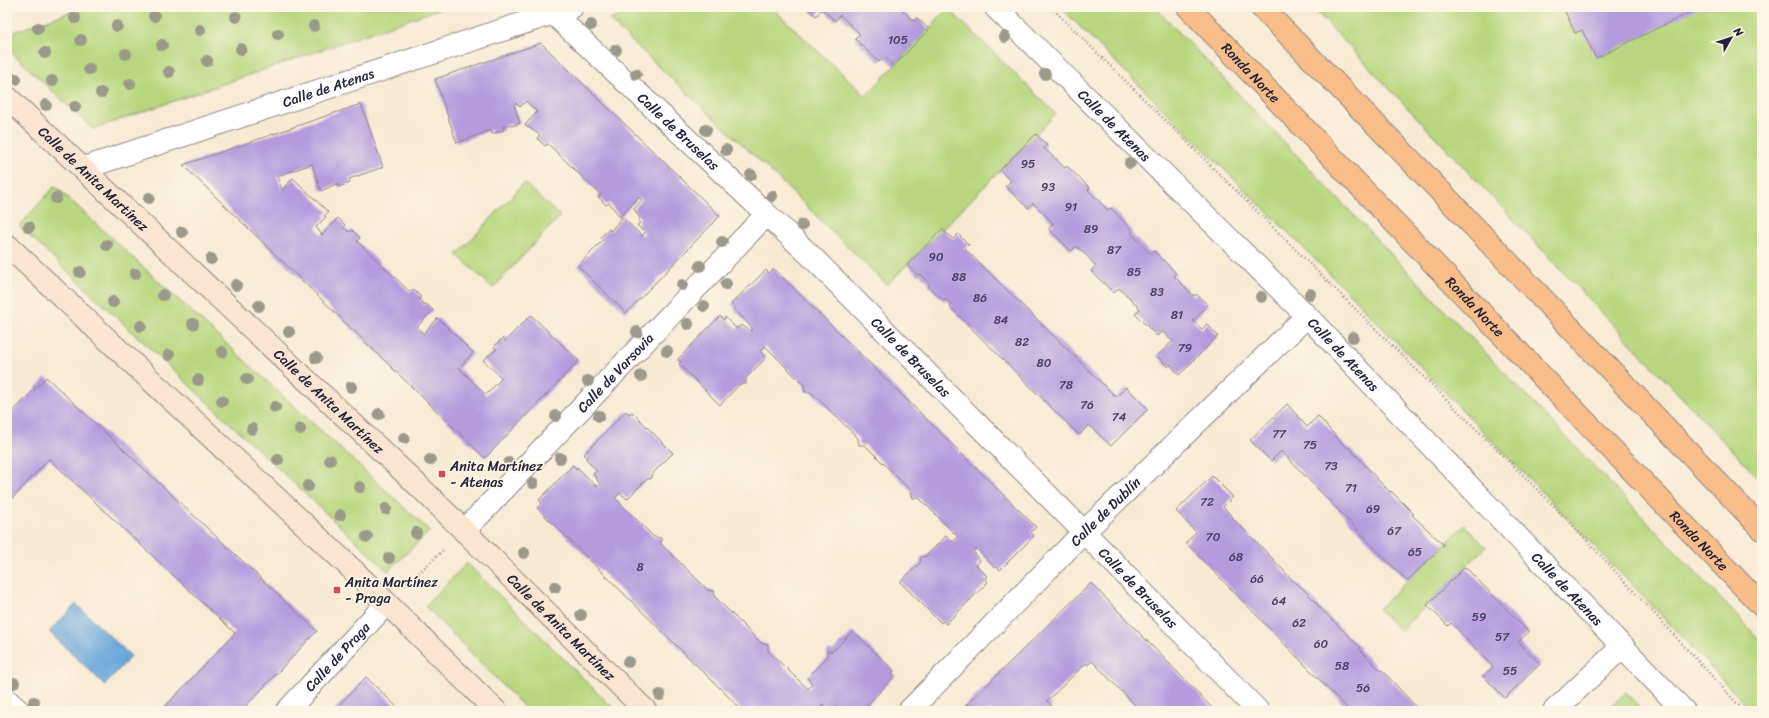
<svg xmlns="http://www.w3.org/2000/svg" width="1769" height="718" font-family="Sriracha,sans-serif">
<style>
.green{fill:#b7d67d;stroke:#6c7c5c}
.water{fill:#69a6db;stroke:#46648b}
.building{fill:#b39bde}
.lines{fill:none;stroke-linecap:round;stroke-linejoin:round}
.minor-casing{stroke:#8c8687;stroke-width:24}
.secondary-casing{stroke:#8c8687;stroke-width:24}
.primary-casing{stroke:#8c8687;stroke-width:24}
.path{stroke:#8c8687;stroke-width:2.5;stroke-dasharray:1 3;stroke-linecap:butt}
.minor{stroke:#fff;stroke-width:22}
.secondary{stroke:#fce5d0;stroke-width:22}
.primary{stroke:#f8bd89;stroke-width:22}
.tree{fill:#9b9a8a}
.poi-dot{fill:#d1495b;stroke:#fcf5e5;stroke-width:1.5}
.labels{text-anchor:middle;stroke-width:3.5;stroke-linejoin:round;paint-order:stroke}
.number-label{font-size:12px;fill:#464064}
.street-label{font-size:14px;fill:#22223b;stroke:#fcf5e5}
.poi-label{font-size:14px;fill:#22223b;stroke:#fcf5e5;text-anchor:start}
</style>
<rect width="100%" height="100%" fill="#fcf5e5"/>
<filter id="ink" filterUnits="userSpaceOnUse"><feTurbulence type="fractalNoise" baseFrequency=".025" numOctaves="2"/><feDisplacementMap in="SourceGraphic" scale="8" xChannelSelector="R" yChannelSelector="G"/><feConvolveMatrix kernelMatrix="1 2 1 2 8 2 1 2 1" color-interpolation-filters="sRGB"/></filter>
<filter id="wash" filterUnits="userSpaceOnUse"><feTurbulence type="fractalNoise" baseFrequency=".012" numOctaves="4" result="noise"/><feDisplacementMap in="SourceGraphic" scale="16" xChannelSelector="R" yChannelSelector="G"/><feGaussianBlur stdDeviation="0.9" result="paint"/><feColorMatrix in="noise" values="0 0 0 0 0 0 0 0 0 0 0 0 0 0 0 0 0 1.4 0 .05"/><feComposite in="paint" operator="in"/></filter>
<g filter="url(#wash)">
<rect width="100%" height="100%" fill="#f7ead3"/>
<g class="green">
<path d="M85,7h360l-352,122 -83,-78v-10l6,-10z"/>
<path d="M647,7h124l95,89 82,-88 108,106 -169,171 -125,-122 -153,-143z"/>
<path d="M1060,7h95l607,635v69h-10l-90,-95 -321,-331z"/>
<path d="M1312,7h450v475z"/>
<path d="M524,183l36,33 -67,72 -36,-33z"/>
<path d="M55,186l375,345 -42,40 -369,-345z"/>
<path d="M1465,525l21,22 -86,84 -22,-22z"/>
<path d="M467,563l149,148h-88l-103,-105z"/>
<path d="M1626,692l18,19h-38z"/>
</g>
<path class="water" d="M76,604l55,52 -26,29 -56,-53z"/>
<g id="blocks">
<g class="building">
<path d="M806,7h93l15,14 3,-3 12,11 -35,37 -9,-9 -6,5 -24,-23 5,-5 -20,-19 -5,6 -13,-12 -6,7z"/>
<path d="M1563,7h138l-105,51 -14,-28 -7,3z"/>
<path d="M541,43l179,173 -94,97 -48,-47 25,-26 -2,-3 8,-8 2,2 11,-14 20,19 3,-3 -8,-8 3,-2 -2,-2 2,-3 -6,-9 8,-9 -3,-3 -19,20 -11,-14 -3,2 -8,-8 3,-2 -53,-51 -3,2 -8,-8 3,-3 -15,-10 12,-13 -11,-11 -6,6 -4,-4 -2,2 6,18 -9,3v-2l-8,2 1,4 -12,4 -1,-4 -34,13 -22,-64z"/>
<path d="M361,104l22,63 -34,12 1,4 -12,4v-4l-17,8 -9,-27 -35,12 5,14 11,-12 35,34 -4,4 2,1 -10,10 6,8 16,-17 7,7 -2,2 6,5 3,-2 8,8 -3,3 53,51 3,-3 8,8 -2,2 5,6 2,-1 7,6 -16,17 6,7 15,-16 35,35 -14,15 27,27 16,-17 -19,-18 14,-11 -3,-2 9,-9 2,3 26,-26 48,46 -94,97 -302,-293z"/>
<path d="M1036,134l11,11 -3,3 21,20 2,-2 23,22 -2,2 20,20 3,-2 22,23 -2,2 10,11 10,10 3,-3 22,22 -2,3 20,20 2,-2 12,11 -15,16 9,8 5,-5 11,12 -39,39 -9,-11 -2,3 -11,-11 16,-15 -11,-10 -5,5 -22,-22 5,-5 -10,-11 -11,-10 -5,5 -23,-22 5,-5 -9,-10 -11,-10 -5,5 -22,-22 4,-6 -20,-20 -5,5 -23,-22 6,-5 -11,-11z"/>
<path d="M942,229l11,10 5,-5 11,11 -4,4 151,148 10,-10 22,22 -37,37 -22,-21 -10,10 -129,-128 2,-2 -6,-6 -2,2 -16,-15 2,-2 -10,-10 -2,1 -11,-10z"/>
<path d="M774,269l262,258 -5,5 3,4 -34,34 -3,-3 -2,1 -18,-19 -4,2 7,10 -4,4 11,11 -2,2 3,4 -42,42 -3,-3 -2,2 -41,-41 20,-19 1,-6 5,-1 20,-20 7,6 5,-5 -39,-39h-6l-2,-7 -46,-46h-6l-1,-7 -47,-46h-6l-1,-7 -39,-39 -5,5 6,7 -20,20v6h-6l-20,21 -41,-41 2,-2 -3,-3 42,-43 4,4 1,-3 12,12 4,-4 10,6 1,-3 -18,-19 1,-1 -4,-4 35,-34 3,3z"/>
<path d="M46,377l271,254 -76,80h-80l74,-78 -186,-174 -42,45v-86z"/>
<path d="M1287,404l20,23 11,-11 20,23 10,9 1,-1 31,35 10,10 1,-1 23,23 -2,1 32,30 -37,36 -126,-130 -10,10 -21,-21z"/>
<path d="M626,411l3,3 3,-2 41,41 -20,20 -1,5 -6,2 -19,19 -7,-6 -5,5 39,39 7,1v6l47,46 6,1 1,6 46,46 7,1v7l40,38 4,-5 -5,-7 20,-20v-6h6l20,-20 41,40 -2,2 3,3 -34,35h-20l-5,-5 -4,5 -10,-7 -1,4 3,3h-81l-206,-203 5,-5 -3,-3 34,-35 3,4 1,-2 19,19 4,-2 -7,-10 4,-3 -11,-12 1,-2 -3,-3z"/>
<path d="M1212,476l21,21 -10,10 10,10 -1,1 22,22h1l41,44 1,-1 21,21 -1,1 44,43 -2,1 22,22 1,-1 38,41h-70l-164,-168 10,-11 -20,-21z"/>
<path d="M1465,567l64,65 -11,10 22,22 -35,34 -22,-22 10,-9 -42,-44 -3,3 -21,-21z"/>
<path d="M1091,583l124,128h-74l-49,-50 -3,3h-4l-38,37 5,5 -5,5h-87z"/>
<path d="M366,677l35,34h-68z"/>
</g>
</g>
</g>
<g filter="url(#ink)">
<use href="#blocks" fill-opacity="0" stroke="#8c8687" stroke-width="1"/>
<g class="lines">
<g class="minor-casing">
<g id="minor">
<path id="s1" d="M995,7l312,309 377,395"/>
<path id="s2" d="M554,14l258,243 272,275 174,179"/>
<path id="s3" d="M84,168l488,-161"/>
<path id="s4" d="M464,531l302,-316"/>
<path d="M7,700l12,11"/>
<path id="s5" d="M287,711l100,-108"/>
<path id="s6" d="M909,711l175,-179 223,-216"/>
<path d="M1554,711l69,-65"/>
</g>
</g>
<g class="secondary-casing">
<g id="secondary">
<path id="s7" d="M7,97l418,395 221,219"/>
<path d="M7,245l348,327 141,139"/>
</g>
</g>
<g class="primary-casing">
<g id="primary">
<path id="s8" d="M1188,7l574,599"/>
<path d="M1261,7l161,165 340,357"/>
</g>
</g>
<g class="path">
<path d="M1051,7l516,512 177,192"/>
<path d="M407,584l36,-34"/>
</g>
<use href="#minor" class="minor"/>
<use href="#secondary" class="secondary"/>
<use href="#primary" class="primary"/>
</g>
<g class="tree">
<circle cx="154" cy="16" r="6"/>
<circle cx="236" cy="17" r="6"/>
<circle cx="75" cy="18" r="6"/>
<circle cx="591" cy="25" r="6"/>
<circle cx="117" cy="26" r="6"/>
<circle cx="314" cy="26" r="6"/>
<circle cx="38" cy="28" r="6"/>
<circle cx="200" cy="30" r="6"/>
<circle cx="278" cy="34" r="6"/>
<circle cx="1005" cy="37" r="6"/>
<circle cx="81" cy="40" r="6"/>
<circle cx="162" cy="45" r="6"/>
<circle cx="241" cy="49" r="6"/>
<circle cx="616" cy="50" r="6"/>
<circle cx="45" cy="53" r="6"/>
<circle cx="126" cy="54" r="6"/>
<circle cx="207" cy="61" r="6"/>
<circle cx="89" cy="69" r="6"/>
<circle cx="169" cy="72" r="6"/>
<circle cx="636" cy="74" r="6"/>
<circle cx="1045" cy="74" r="6"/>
<circle cx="16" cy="79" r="6"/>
<circle cx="52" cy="81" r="6"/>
<circle cx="130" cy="84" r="6"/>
<circle cx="101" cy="93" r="6"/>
<circle cx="46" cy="105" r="6"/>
<circle cx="75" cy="107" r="6"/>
<circle cx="706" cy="130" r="6"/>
<circle cx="726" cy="150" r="6"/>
<circle cx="1130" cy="163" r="6"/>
<circle cx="751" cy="175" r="6"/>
<circle cx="772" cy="196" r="6"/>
<circle cx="56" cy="198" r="6"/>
<circle cx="149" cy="198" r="6"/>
<circle cx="802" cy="225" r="6"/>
<circle cx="29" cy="227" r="6"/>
<circle cx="182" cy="232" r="6"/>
<circle cx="722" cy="242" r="6"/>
<circle cx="107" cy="245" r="6"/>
<circle cx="211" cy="259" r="6"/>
<circle cx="700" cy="266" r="6"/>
<circle cx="80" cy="272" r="6"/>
<circle cx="135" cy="274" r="6"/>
<circle cx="726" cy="284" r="6"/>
<circle cx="236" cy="285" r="6"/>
<circle cx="682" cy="285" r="6"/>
<circle cx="1310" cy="294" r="6"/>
<circle cx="163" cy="295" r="6"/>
<circle cx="1261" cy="297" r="6"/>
<circle cx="113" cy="302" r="6"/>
<circle cx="259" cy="306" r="6"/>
<circle cx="704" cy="306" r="6"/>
<circle cx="193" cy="324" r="6"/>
<circle cx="688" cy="324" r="6"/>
<circle cx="141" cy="326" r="6"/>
<circle cx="289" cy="332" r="6"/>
<circle cx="637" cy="332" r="6"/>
<circle cx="1353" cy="337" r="6"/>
<circle cx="667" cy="351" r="6"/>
<circle cx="222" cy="352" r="6"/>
<circle cx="169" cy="355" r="6"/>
<circle cx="316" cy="358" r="6"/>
<circle cx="641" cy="376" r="6"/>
<circle cx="247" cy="379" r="6"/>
<circle cx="198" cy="380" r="6"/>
<circle cx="588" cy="381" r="6"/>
<circle cx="351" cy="387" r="6"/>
<circle cx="222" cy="401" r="6"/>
<circle cx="275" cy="407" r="6"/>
<circle cx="379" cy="414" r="6"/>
<circle cx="556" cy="416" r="6"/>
<circle cx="599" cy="416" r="6"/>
<circle cx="252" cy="429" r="6"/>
<circle cx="300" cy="429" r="6"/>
<circle cx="404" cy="438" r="6"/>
<circle cx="560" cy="458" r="6"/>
<circle cx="278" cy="460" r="6"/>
<circle cx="330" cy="460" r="6"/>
<circle cx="430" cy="460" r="6"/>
<circle cx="509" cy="463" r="6"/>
<circle cx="533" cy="483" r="6"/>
<circle cx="308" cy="486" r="6"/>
<circle cx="360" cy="487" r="6"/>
<circle cx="386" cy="509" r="6"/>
<circle cx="340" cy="515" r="6"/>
<circle cx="416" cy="533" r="6"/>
<circle cx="367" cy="537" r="6"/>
<circle cx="524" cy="553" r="6"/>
<circle cx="389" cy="558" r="6"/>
<circle cx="555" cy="587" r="6"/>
<circle cx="581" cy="615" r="6"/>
<circle cx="628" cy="662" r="6"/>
<circle cx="14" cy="683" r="6"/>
<circle cx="660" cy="695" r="6"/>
<circle cx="34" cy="702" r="6"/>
</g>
</g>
<g class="poi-dot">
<rect x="438" y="470" width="8" height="8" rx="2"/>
<rect x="333" y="586" width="8" height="8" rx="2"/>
</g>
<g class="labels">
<g class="number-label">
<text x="898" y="44">105</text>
<text x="1028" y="168">95</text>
<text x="1048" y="191">93</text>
<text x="1071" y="211">91</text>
<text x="1091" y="233">89</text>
<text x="1114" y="254">87</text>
<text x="936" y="261">90</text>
<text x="1134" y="276">85</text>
<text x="959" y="281">88</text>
<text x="1157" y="296">83</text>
<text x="980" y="302">86</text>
<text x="1177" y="319">81</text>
<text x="1001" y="324">84</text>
<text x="1022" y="346">82</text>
<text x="1185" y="352">79</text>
<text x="1044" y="367">80</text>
<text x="1066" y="389">78</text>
<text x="1087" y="409">76</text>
<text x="1119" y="421">74</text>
<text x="1279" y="438">77</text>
<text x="1310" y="449">75</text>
<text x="1331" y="470">73</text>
<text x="1351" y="492">71</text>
<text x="1207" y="506">72</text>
<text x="1373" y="513">69</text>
<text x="1394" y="535">67</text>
<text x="1213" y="541">70</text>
<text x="1415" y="556">65</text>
<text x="1236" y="561">68</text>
<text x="640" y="571">8</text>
<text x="1257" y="583">66</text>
<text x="1279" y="605">64</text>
<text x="1479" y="621">59</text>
<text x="1299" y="627">62</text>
<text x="1502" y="641">57</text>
<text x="1321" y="648">60</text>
<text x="1342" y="670">58</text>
<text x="1510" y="675">55</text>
<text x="1363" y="692">56</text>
</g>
<g class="street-label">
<text dy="5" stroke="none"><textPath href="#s8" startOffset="91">Ronda Norte</textPath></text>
<text dy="5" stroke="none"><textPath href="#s3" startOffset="257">Calle de Atenas</textPath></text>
<text dy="5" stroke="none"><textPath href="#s1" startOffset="168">Calle de Atenas</textPath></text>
<text dy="5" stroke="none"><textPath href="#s2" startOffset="171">Calle de Bruselas</textPath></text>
<text dy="5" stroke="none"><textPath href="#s7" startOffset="119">Calle de Anita Martínez</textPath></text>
<text dy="5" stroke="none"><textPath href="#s8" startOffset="415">Ronda Norte</textPath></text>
<text dy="5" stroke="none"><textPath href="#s1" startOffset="492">Calle de Atenas</textPath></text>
<text dy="5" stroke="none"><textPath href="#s2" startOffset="495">Calle de Bruselas</textPath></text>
<text dy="5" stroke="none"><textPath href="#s4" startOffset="219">Calle de Varsovia</textPath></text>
<text dy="5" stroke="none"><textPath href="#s7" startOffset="443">Calle de Anita Martínez</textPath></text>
<text dy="5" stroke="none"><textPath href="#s6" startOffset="280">Calle de Dublín</textPath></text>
<text dy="5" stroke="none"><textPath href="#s8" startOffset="739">Ronda Norte</textPath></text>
<text dy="5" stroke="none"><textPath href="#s2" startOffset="819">Calle de Bruselas</textPath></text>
<text dy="5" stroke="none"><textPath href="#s1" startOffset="816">Calle de Atenas</textPath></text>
<text dy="5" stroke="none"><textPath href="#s7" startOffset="767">Calle de Anita Martínez</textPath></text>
<text dy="5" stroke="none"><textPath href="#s5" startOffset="74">Calle de Praga</textPath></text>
</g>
<g class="poi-label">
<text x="450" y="471">Anita Martínez<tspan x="450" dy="16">- Atenas</tspan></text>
<text x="345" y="587">Anita Martínez<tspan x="345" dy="16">- Praga</tspan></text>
</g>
</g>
<rect width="1769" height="718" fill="none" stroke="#fcf5e5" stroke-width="24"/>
<g transform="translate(1731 38) rotate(51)" stroke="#fcf5e5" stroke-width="3" paint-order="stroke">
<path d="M0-3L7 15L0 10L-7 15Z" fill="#22223b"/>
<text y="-6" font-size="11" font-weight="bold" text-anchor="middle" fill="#22223b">N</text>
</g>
</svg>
